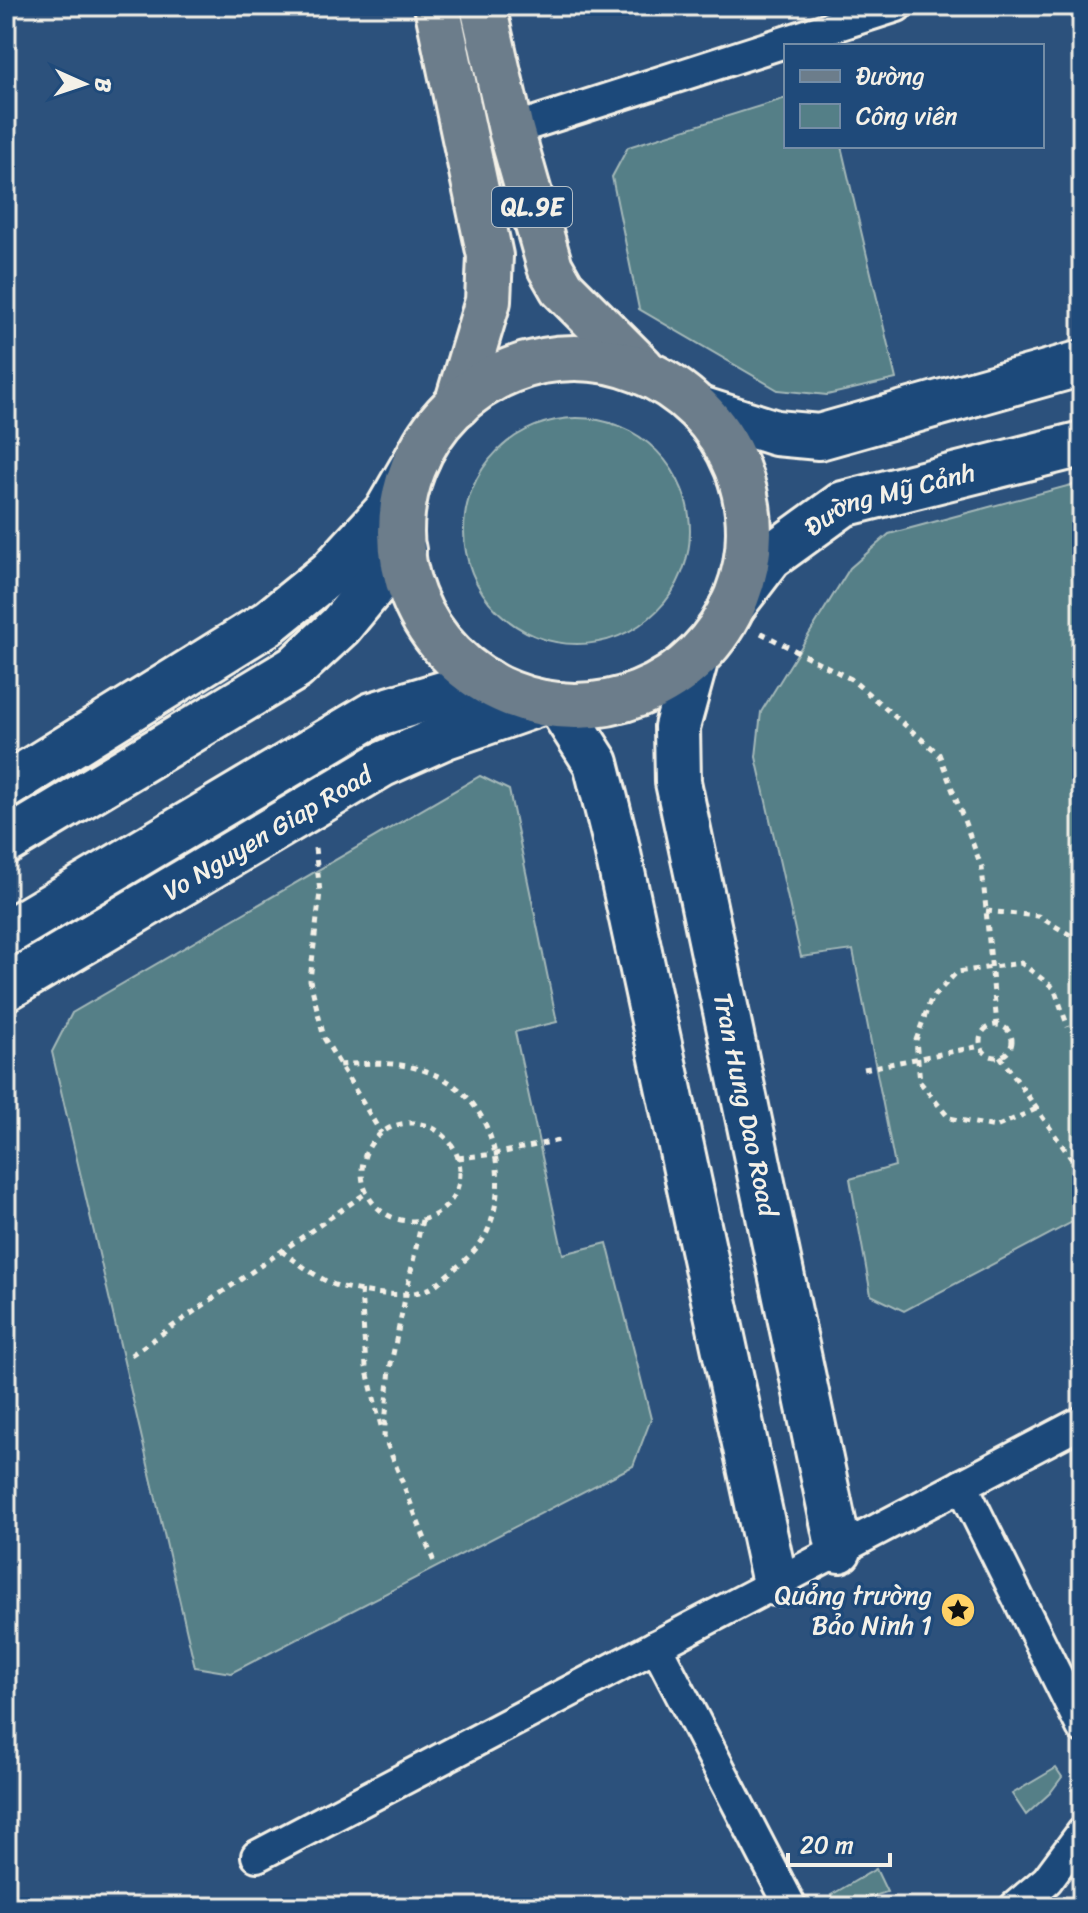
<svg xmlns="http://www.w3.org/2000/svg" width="1088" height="1913" font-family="Sriracha,sans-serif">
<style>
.green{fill:#547f87;stroke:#a4b8b8;stroke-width:2}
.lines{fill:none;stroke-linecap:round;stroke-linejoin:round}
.street-casing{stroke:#f4f1e8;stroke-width:36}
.secondary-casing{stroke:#f4f1e8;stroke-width:50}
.primary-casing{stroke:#f4f1e8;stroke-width:50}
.path{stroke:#f4f1e8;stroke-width:5;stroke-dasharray:6 6;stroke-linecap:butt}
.street{stroke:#1f4a7a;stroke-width:30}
.secondary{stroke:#1f4a7a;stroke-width:44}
.primary{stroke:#6c7d8b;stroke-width:44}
.labels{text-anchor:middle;stroke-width:7;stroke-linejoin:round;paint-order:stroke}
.shield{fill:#1f4a7a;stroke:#b4bfc7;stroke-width:2}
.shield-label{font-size:24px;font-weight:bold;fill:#f4f1e8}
.street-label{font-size:26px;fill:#f4f1e8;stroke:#1f4a7a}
.poi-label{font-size:26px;fill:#f4f1e8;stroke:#1f4a7a;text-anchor:end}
</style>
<rect width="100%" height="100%" fill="#2c517c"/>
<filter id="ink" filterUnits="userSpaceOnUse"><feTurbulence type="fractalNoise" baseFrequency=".0125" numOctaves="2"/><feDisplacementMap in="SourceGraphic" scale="16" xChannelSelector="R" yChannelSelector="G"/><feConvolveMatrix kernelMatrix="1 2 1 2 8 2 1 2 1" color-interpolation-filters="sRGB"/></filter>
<g filter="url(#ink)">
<g class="green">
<path d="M786,98v48h55l55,233 -69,16 -49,-5 -139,-81 -27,-132 16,-30z"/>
<circle cx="577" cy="531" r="113"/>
<path d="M1082,482v735l-178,94 -33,-16 -21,-116 45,-13 -42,-216 -52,7 -45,-200 5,-45 89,-144 39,-34z"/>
<path d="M480,776l29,14 48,232 -42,10 48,222 44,-11 44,176 -18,47 -402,207 -36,-6 -143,-615 20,-39z"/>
<path d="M1056,1768l6,9 -12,16 -24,22 -14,-21z"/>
<path d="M876,1869l11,23 -32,10 -19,1 -5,-8z"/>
</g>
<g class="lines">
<g class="street-casing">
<g id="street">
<path d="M511,130l386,-124"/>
<path d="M962,1485l120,242"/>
<path d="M656,1646l135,261"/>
<path d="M257,1856l825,-434"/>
<path d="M1015,1907l32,-27 35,-47"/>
</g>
</g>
<g class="secondary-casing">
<g id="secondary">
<path d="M700,409l76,24 43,4 263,-74"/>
<path id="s1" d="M731,608l39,-51 73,-53 239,-60"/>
<path id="s2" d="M696,658l-19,69 1,55 161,768"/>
<path d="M559,705l37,58 18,72 161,748"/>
<path d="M6,786l262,-163 63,-51 56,-61 30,-52"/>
<path d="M6,842l289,-174 45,-42 63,-76"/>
<path d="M6,933l366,-218 114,-34"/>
<path id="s3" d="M6,988l375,-223 65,-29 95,-33"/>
</g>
</g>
<g class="primary-casing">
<g id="primary">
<path d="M437,6l53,250 -2,45 -31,104"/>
<path d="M483,6l28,124 39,137 12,21 80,80"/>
<circle cx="575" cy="532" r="174"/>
</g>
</g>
<g class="path">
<path d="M761,633l90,46 88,75 43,114 15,157"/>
<path d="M315,848l5,44 -10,88 14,58 57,95"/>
<path d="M986,911l52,5 44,26"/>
<circle cx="996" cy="1041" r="16"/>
<path d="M1000,1056l82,118"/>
<path d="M864,1069l117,-23"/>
<path d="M1036,1109l-40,18 -47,-9 -29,-36 -4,-42 15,-41 26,-27 64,-9 33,25 14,39"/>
<circle cx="411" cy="1172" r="49"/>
<path d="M458,1158l37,-4 69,-15"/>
<path d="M422,1220l-32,148 -6,68 50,126"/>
<path d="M281,1251c17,11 38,29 57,35 25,6 65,14 90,3 8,-3 17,-13 24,-18 13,-10 30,-26 36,-41 22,-52 6,-127 -48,-153 -33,-16 -65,-15 -101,-12"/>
<path d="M361,1290l5,77 16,63"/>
<path d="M131,1355l235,-162"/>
</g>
<use href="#street" class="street"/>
<use href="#secondary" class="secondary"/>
<use href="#primary" class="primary"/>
</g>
</g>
<defs>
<g id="sight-disc" transform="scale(1.8)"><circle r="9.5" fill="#ffd166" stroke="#1f4a7a"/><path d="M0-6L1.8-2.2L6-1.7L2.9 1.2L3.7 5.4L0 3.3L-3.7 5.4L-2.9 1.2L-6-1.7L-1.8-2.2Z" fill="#111"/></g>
</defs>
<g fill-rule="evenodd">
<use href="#sight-disc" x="958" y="1610"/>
</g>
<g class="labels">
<rect class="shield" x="492" y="187" width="80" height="40" rx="6"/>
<g class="shield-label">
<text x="532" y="215">QL.9E</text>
</g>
<g class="street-label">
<text dy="9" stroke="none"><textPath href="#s1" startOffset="200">Đường Mỹ Cảnh</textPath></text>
<text dy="9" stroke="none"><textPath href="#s3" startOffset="304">Vo Nguyen Giap Road</textPath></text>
<text dy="9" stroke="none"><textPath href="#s2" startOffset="456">Tran Hung Dao Road</textPath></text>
</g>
<g class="poi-label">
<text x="932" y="1604">Quảng trường<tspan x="932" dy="30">Bảo Ninh 1</tspan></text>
</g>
</g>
<rect width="1088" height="1913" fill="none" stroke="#1f4a7a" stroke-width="32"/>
<rect x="16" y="16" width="1056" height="1881" fill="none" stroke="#f4f1e8" stroke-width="3" filter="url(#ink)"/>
<rect x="784" y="44" width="260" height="104" fill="#1f4a7a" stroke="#748da6" stroke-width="2"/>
<rect x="800" y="70" width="40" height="12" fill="#6c7d8b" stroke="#748da6" stroke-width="2"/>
<text x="856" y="84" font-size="24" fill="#f4f1e8">Đường</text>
<rect x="800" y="104" width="40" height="24" fill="#547f87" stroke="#748da6" stroke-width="2"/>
<text x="856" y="124" font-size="24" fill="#f4f1e8">Công viên</text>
<g transform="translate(84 84) rotate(93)" stroke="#1f4a7a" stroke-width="6" paint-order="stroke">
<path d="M0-6L14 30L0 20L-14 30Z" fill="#f4f1e8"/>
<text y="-12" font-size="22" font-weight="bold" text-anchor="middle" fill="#f4f1e8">B</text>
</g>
<path d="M788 1853v12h102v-12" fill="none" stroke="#f4f1e8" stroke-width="4"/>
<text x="800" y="1853" font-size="24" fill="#f4f1e8" stroke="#1f4a7a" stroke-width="6" paint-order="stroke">20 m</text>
</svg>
